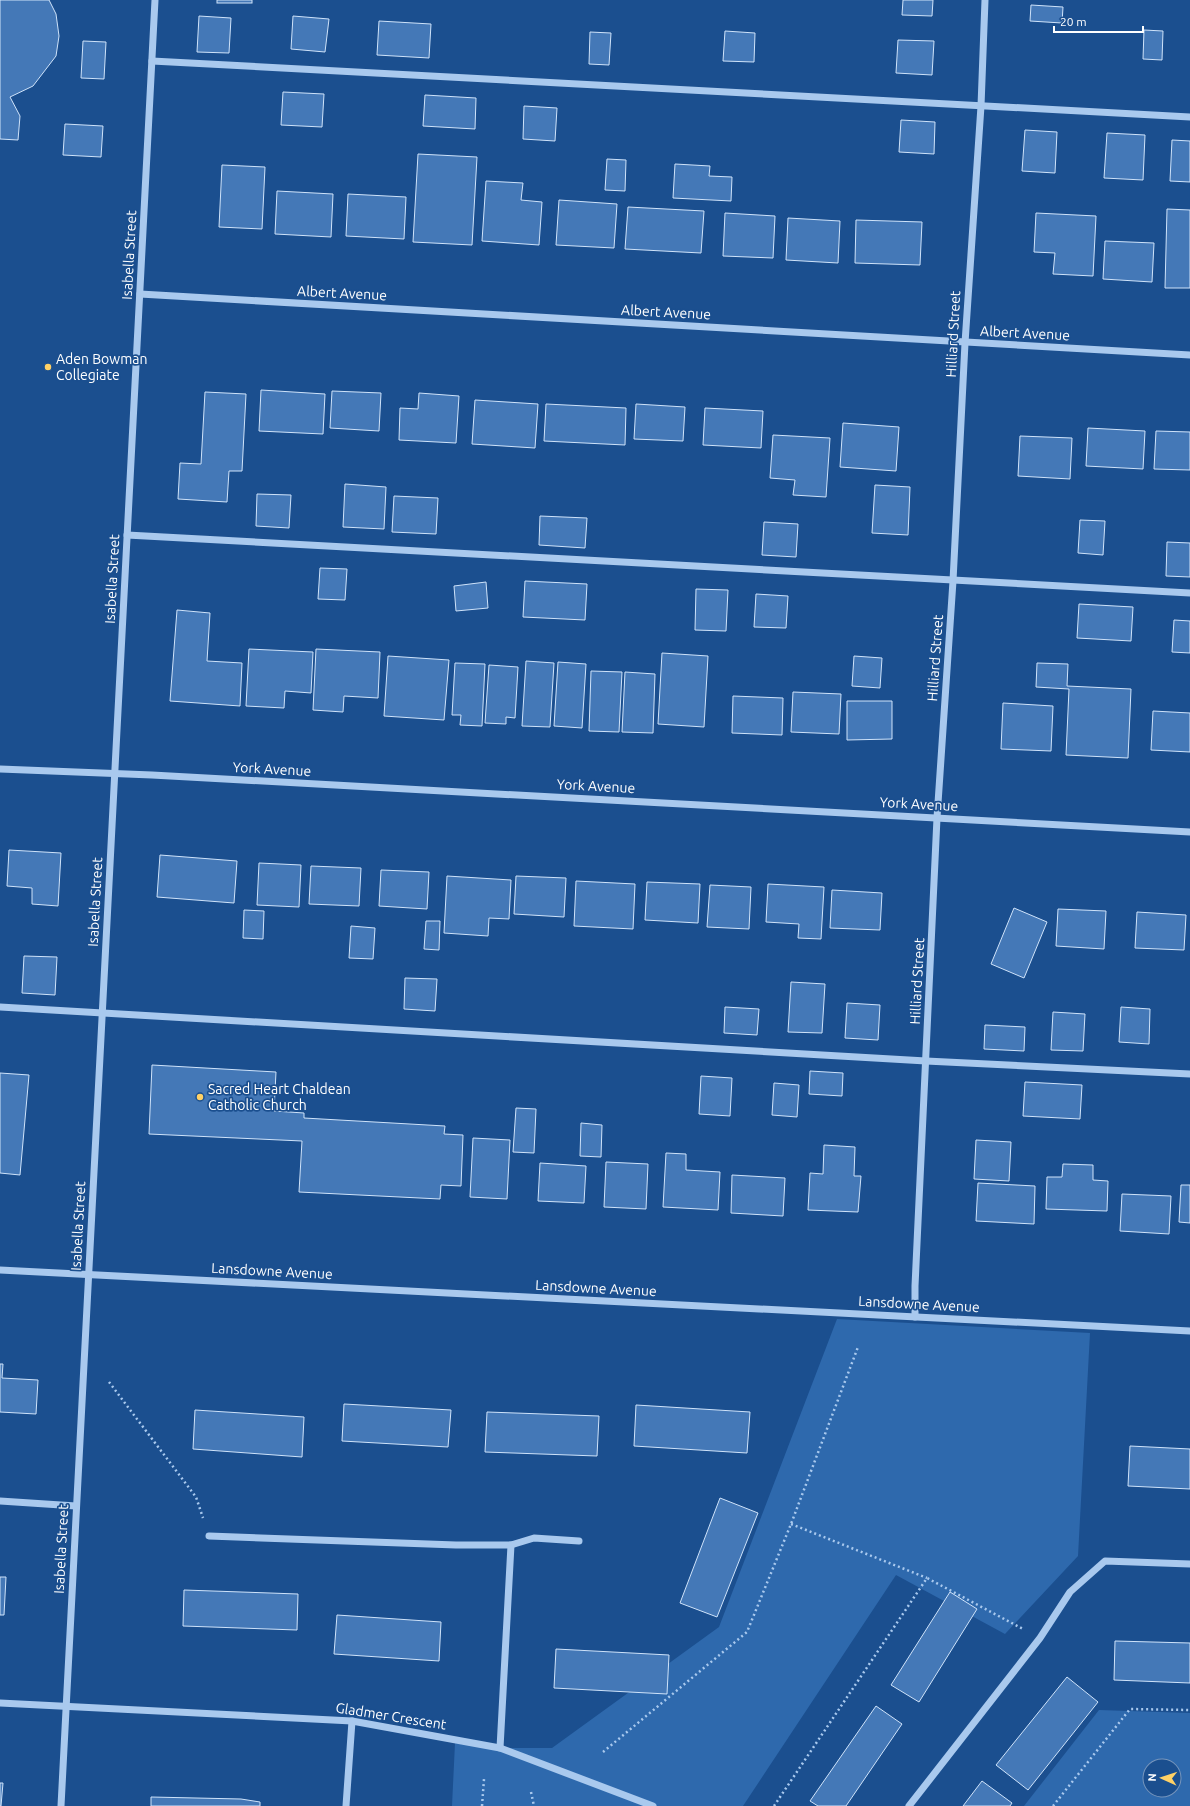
<svg xmlns="http://www.w3.org/2000/svg" width="1190" height="1806" font-family="Ubuntu,sans-serif">
<style>
.green{fill:#2e69ad;fill-rule:evenodd}
.building{fill:#4478b7;stroke:#cfe3fa}
.lines{fill:none;stroke-linecap:round;stroke-linejoin:round}
.path{stroke:#a9c9ee;stroke-width:2.5;stroke-dasharray:2 3;stroke-linecap:butt}
.minor{stroke:#a9c9ee;stroke-width:7}
.poi-dot{fill:#ffd166;stroke:#1b4f8f;stroke-width:1.5}
.labels{text-anchor:middle;stroke-width:3.5;stroke-linejoin:round;paint-order:stroke}
.street-label{font-size:14px;fill:#fff;stroke:#1b4f8f}
.poi-label{font-size:14px;fill:#fff;stroke:#1b4f8f;text-anchor:start}
</style>
<rect width="100%" height="100%" fill="#1b4f8f"/>
<g class="green">
<path d="M837,1319l253,14 -12,223 -73,78 -109,-59 -153,231h-291l3,-63 45,5h52l167,-121z"/>
<path d="M1099,1710l91,3v93h-166zM1150,1766h24v24h-24z"/>
</g>
<g class="building">
<path d="M0,0h49l7,14 3,22 -3,20 -23,30 -23,11 10,19 -2,24 -18,-1z"/>
<rect x="217" y="0" width="35" height="3"/>
<path d="M903,0h30l-1,16 -30,-1z"/>
<path d="M1031,5l32,2 -1,16 -32,-2z"/>
<path d="M199,16l32,2 -2,35 -32,-1z"/>
<path d="M293,16l36,3 -4,33 -34,-3z"/>
<path d="M379,21l52,3 -2,34 -52,-3z"/>
<path d="M1144,30l19,1 -1,29 -19,-1z"/>
<path d="M725,31l30,2 -1,29 -31,-1z"/>
<path d="M590,32l21,1 -2,32 -20,-1z"/>
<path d="M898,40l36,1 -2,34 -36,-2z"/>
<path d="M83,41l23,1 -2,37 -23,-1z"/>
<path d="M283,92l41,2 -2,33 -41,-2z"/>
<path d="M425,95l51,3 -1,31 -52,-3z"/>
<path d="M524,106l33,2 -2,33 -32,-2z"/>
<path d="M901,120l34,2 -1,32 -35,-2z"/>
<path d="M65,124l38,2 -2,31 -38,-2z"/>
<path d="M1025,130l32,2 -2,41 -33,-2z"/>
<path d="M1107,133l38,2 -2,45 -39,-2z"/>
<path d="M1172,140l18,1v41l-20,-1z"/>
<path d="M418,154l59,3 -5,88 -59,-3z"/>
<path d="M607,159l19,1 -1,31 -20,-1z"/>
<path d="M675,164l35,2 -1,10 23,1 -1,24 -58,-3z"/>
<path d="M222,165l43,2 -3,62 -43,-2z"/>
<path d="M486,181l37,2 -2,17 21,2 -3,43 -57,-4z"/>
<path d="M277,191l56,3 -2,43 -56,-3z"/>
<path d="M348,194l58,3 -2,42 -58,-3z"/>
<path d="M559,200l58,4 -3,44 -58,-3z"/>
<path d="M628,207l76,4 -3,42 -76,-4z"/>
<path d="M1167,209l23,1v78h-25z"/>
<path d="M725,213l50,3 -2,42 -50,-2z"/>
<path d="M1036,213l60,3 -3,60 -40,-2 2,-21 -21,-1z"/>
<path d="M788,218l52,3 -2,42 -52,-3z"/>
<path d="M856,220l66,2 -2,43 -65,-2z"/>
<path d="M1105,241l49,2 -2,39 -49,-3z"/>
<path d="M261,390l64,4 -2,40 -64,-3z"/>
<path d="M332,391l49,2 -2,38 -49,-3z"/>
<path d="M205,392l41,2 -4,77h-13l-2,31 -49,-3 2,-36 21,1z"/>
<path d="M419,393l40,3 -3,47 -57,-3 1,-32 18,1z"/>
<path d="M475,400l63,4 -3,44 -63,-4z"/>
<path d="M546,404l80,4 -1,37 -81,-4z"/>
<path d="M636,404l49,3 -2,34 -49,-2z"/>
<path d="M705,408l58,3 -2,37 -58,-3z"/>
<path d="M843,423l56,4 -3,44 -56,-4z"/>
<path d="M1088,428l57,3 -2,38 -57,-3z"/>
<path d="M1156,431l34,1v38l-36,-1z"/>
<path d="M773,435l57,3 -4,59 -33,-2 2,-15 -25,-2z"/>
<path d="M1020,436l52,2 -2,41 -52,-3z"/>
<path d="M345,484l41,3 -2,42 -41,-2z"/>
<path d="M875,485l35,2 -2,48 -36,-2z"/>
<path d="M257,494l34,1 -2,33 -33,-2z"/>
<path d="M394,496l44,2 -2,36 -44,-2z"/>
<path d="M540,516l47,2 -2,30 -46,-3z"/>
<path d="M1080,520l25,1 -2,34 -25,-2z"/>
<path d="M764,522l34,2 -2,33 -34,-2z"/>
<path d="M1167,542l23,1v34l-24,-1z"/>
<path d="M320,568l27,1 -2,31 -27,-1z"/>
<path d="M525,581l62,3 -2,36 -62,-3z"/>
<path d="M486,582l2,26 -32,3 -2,-25z"/>
<path d="M696,589l32,1 -2,41 -31,-1z"/>
<path d="M756,594l32,2 -2,32 -32,-1z"/>
<path d="M1079,604l54,3 -2,34 -54,-3z"/>
<path d="M177,610l33,3 -3,48 35,2 -2,43 -70,-5z"/>
<path d="M1174,620l16,1v32l-18,-1z"/>
<path d="M249,649l64,3 -2,41 -26,-2 -1,17 -38,-2z"/>
<path d="M316,649l64,3 -2,46 -34,-2 -1,16 -30,-2z"/>
<path d="M662,653l46,3 -4,71 -46,-3z"/>
<path d="M388,656l61,4 -5,60 -60,-4z"/>
<path d="M854,656l28,2 -2,30 -28,-2z"/>
<path d="M526,661l28,2 -4,64 -28,-1z"/>
<path d="M558,662l28,2 -4,64 -28,-2z"/>
<path d="M455,663l30,1 -3,62 -22,-1 1,-10h-9z"/>
<path d="M1037,663l31,1 -1,22 64,3 -3,69 -62,-3 3,-66 -33,-2z"/>
<path d="M489,665l29,2 -3,51 -9,-1v7l-21,-1z"/>
<path d="M591,671l31,1 -3,60 -30,-1z"/>
<path d="M625,672l30,2 -2,59 -31,-1z"/>
<path d="M793,692l48,2 -2,40 -48,-2z"/>
<path d="M733,696l50,2 -1,37 -50,-2z"/>
<path d="M847,701h45v38l-45,1z"/>
<path d="M1003,703l50,3 -2,45 -50,-2z"/>
<path d="M1153,711l37,2v39l-39,-2z"/>
<path d="M9,850l52,3 -3,53 -26,-2v-16l-25,-2z"/>
<path d="M160,855l77,6 -3,42 -77,-6z"/>
<path d="M259,863l42,2 -2,42 -42,-2z"/>
<path d="M311,866l50,2 -2,38 -50,-2z"/>
<path d="M381,870l48,2 -2,37 -48,-3z"/>
<path d="M447,876l64,4 -2,39 -20,-1 -1,18 -44,-3z"/>
<path d="M516,876l50,2 -2,39 -50,-3z"/>
<path d="M576,881l59,3 -2,45 -59,-3z"/>
<path d="M647,882l53,2 -2,39 -53,-3z"/>
<path d="M768,884l56,3 -3,52 -23,-1 1,-14 -33,-2z"/>
<path d="M710,885l41,2 -2,42 -42,-2z"/>
<path d="M832,890l50,3 -2,37 -50,-2z"/>
<path d="M1014,908l33,14 -23,56 -33,-14z"/>
<path d="M1058,909l48,2 -2,38 -48,-3z"/>
<path d="M244,910l20,1 -1,28 -20,-1z"/>
<path d="M1137,912l49,3 -2,35 -49,-2z"/>
<path d="M426,921h14l-1,29 -15,-1z"/>
<path d="M351,926l24,2 -2,31 -24,-1z"/>
<path d="M24,956l33,1 -2,38 -33,-2z"/>
<path d="M405,978l32,1 -2,32 -31,-2z"/>
<path d="M791,982l34,2 -3,49 -34,-1z"/>
<path d="M847,1003l33,2 -2,35 -33,-2z"/>
<path d="M725,1007l34,2 -2,26 -33,-2z"/>
<path d="M1121,1007l29,2 -1,35 -30,-2z"/>
<path d="M1053,1012l32,2 -2,37 -32,-1z"/>
<path d="M985,1025l40,2 -1,24 -40,-2z"/>
<path d="M152,1065l124,7 -2,39 30,2v5l141,8 -1,8 19,1 -2,51 -20,-1 -1,14 -141,-7 3,-51 -153,-7z"/>
<path d="M810,1071l33,2 -1,23 -33,-2z"/>
<path d="M0,1073l29,2 -9,100 -20,-2z"/>
<path d="M701,1076l31,2 -2,38 -31,-2z"/>
<path d="M1025,1082l57,3 -2,34 -57,-3z"/>
<path d="M774,1083l25,2 -2,32 -25,-2z"/>
<path d="M516,1108l20,1 -2,44 -21,-1z"/>
<path d="M581,1123l21,2 -1,32 -21,-1z"/>
<path d="M473,1138l37,2 -3,59 -37,-2z"/>
<path d="M976,1140l35,2 -2,39 -35,-2z"/>
<path d="M824,1145l31,2 -1,29h7l-3,36 -50,-2 2,-37 13,1z"/>
<path d="M666,1153l20,1v16l34,2 -2,38 -55,-3z"/>
<path d="M606,1162l42,2 -2,45 -42,-2z"/>
<path d="M540,1163l46,3 -2,37 -46,-2z"/>
<path d="M1063,1164l30,1v15l15,1 -1,30 -61,-2 1,-32h15z"/>
<path d="M732,1175l53,3 -2,38 -52,-3z"/>
<path d="M978,1183l57,3 -1,38 -58,-3z"/>
<path d="M1181,1185h9v38l-11,-1z"/>
<path d="M1122,1194l49,2 -2,38 -49,-3z"/>
<path d="M0,1364h3l-1,14 36,2 -2,34 -36,-2z"/>
<path d="M344,1404l107,6 -3,37 -106,-6z"/>
<path d="M636,1405l114,7 -3,41 -113,-7z"/>
<path d="M195,1410l109,7 -2,40 -109,-8z"/>
<path d="M487,1412l112,4 -2,40 -112,-4z"/>
<path d="M1130,1446l60,3v40l-62,-3z"/>
<path d="M720,1498l38,15 -41,104 -37,-14z"/>
<path d="M0,1577h6l-2,38h-4z"/>
<path d="M184,1590l114,4 -1,36 -114,-4z"/>
<path d="M950,1592l27,17 -58,93 -28,-17z"/>
<path d="M337,1615l104,7 -2,39 -105,-7z"/>
<path d="M1115,1641l75,2v40l-76,-3z"/>
<path d="M556,1649l113,6 -2,39 -113,-6z"/>
<path d="M1067,1677l31,25 -70,88 -32,-25z"/>
<path d="M876,1706l26,18 -56,82h-28l-8,-5z"/>
<path d="M982,1781l30,22 -2,3h-47z"/>
<path d="M0,1783h3l-2,23h-1z"/>
<path d="M151,1797l90,2 19,3v4h-109z"/>
</g>
<g class="lines">
<g class="path">
<path d="M109,1382l87,115 7,21"/>
<path d="M791,1524l136,54"/>
<path d="M603,1752l144,-120 44,-108 67,-177"/>
<path d="M531,1792l3,14"/>
<path d="M482,1806l2,-27"/>
<path d="M774,1806l153,-228 96,51"/>
<path d="M1053,1806l77,-97 60,1"/>
</g>
<g class="minor">
<path d="M152,61l1038,56"/>
<path d="M140,294l1050,61"/>
<path d="M127,535l1063,58"/>
<path d="M0,769l152,6 1038,57"/>
<path d="M0,1007l926,54 264,13"/>
<path d="M0,1270l1190,61"/>
<path d="M915,1317v-31l22,-468 16,-237 12,-238 16,-237 4,-106"/>
<path d="M0,1501l76,5"/>
<path d="M209,1536l247,9h55l23,-7 45,3"/>
<path d="M0,1703l352,18 148,27 153,58"/>
<path d="M500,1748l11,-203"/>
<path d="M61,1806l94,-1806"/>
<path d="M346,1806l6,-85"/>
<path d="M909,1806l131,-168 30,-46 35,-31 85,3"/>
</g>
</g>
<g class="poi-dot">
<circle cx="48" cy="367" r="4"/>
<circle cx="200" cy="1097" r="4"/>
</g>
<g class="labels">
<g class="street-label">
<text transform="translate(129 255) rotate(-87)" y="5">Isabella Street</text>
<text transform="translate(342 293) rotate(3)" y="5">Albert Avenue</text>
<text transform="translate(666 312) rotate(3)" y="5">Albert Avenue</text>
<text transform="translate(1025 333) rotate(3)" y="5">Albert Avenue</text>
<text transform="translate(953 334) rotate(-87)" y="5">Hilliard Street</text>
<text transform="translate(112 579) rotate(-87)" y="5">Isabella Street</text>
<text transform="translate(935 658) rotate(-86)" y="5">Hilliard Street</text>
<text transform="translate(272 769) rotate(3)" y="5">York Avenue</text>
<text transform="translate(596 786) rotate(3)" y="5">York Avenue</text>
<text transform="translate(919 804) rotate(3)" y="5">York Avenue</text>
<text transform="translate(95 902) rotate(-87)" y="5">Isabella Street</text>
<text transform="translate(917 981) rotate(-87)" y="5">Hilliard Street</text>
<text transform="translate(78 1226) rotate(-87)" y="5">Isabella Street</text>
<text transform="translate(272 1271) rotate(3)" y="5">Lansdowne Avenue</text>
<text transform="translate(596 1288) rotate(3)" y="5">Lansdowne Avenue</text>
<text transform="translate(919 1304) rotate(3)" y="5">Lansdowne Avenue</text>
<text transform="translate(61 1549) rotate(-87)" y="5">Isabella Street</text>
<text transform="translate(391 1716) rotate(9)" y="5">Gladmer Crescent</text>
</g>
<g class="poi-label">
<text x="56" y="364">Aden Bowman<tspan x="56" dy="16">Collegiate</tspan></text>
<text x="208" y="1094">Sacred Heart Chaldean<tspan x="208" dy="16">Catholic Church</tspan></text>
</g>
</g>
<g transform="translate(1162 1778) rotate(273)"><circle r="19" fill="#1b4f8f" stroke="#7695bc"/>
<path d="M0-3L7 15L0 10L-7 15Z" fill="#ffd166"/>
<text y="-6" font-size="11" font-weight="bold" text-anchor="middle" fill="#ffffff">N</text>
</g>
<path d="M1054 26v6h89v-6" fill="none" stroke="#ffffff" stroke-width="2"/>
<text x="1060" y="26" font-size="12" fill="#ffffff" stroke="#1b4f8f" stroke-width="3" paint-order="stroke">20 m</text>
</svg>
